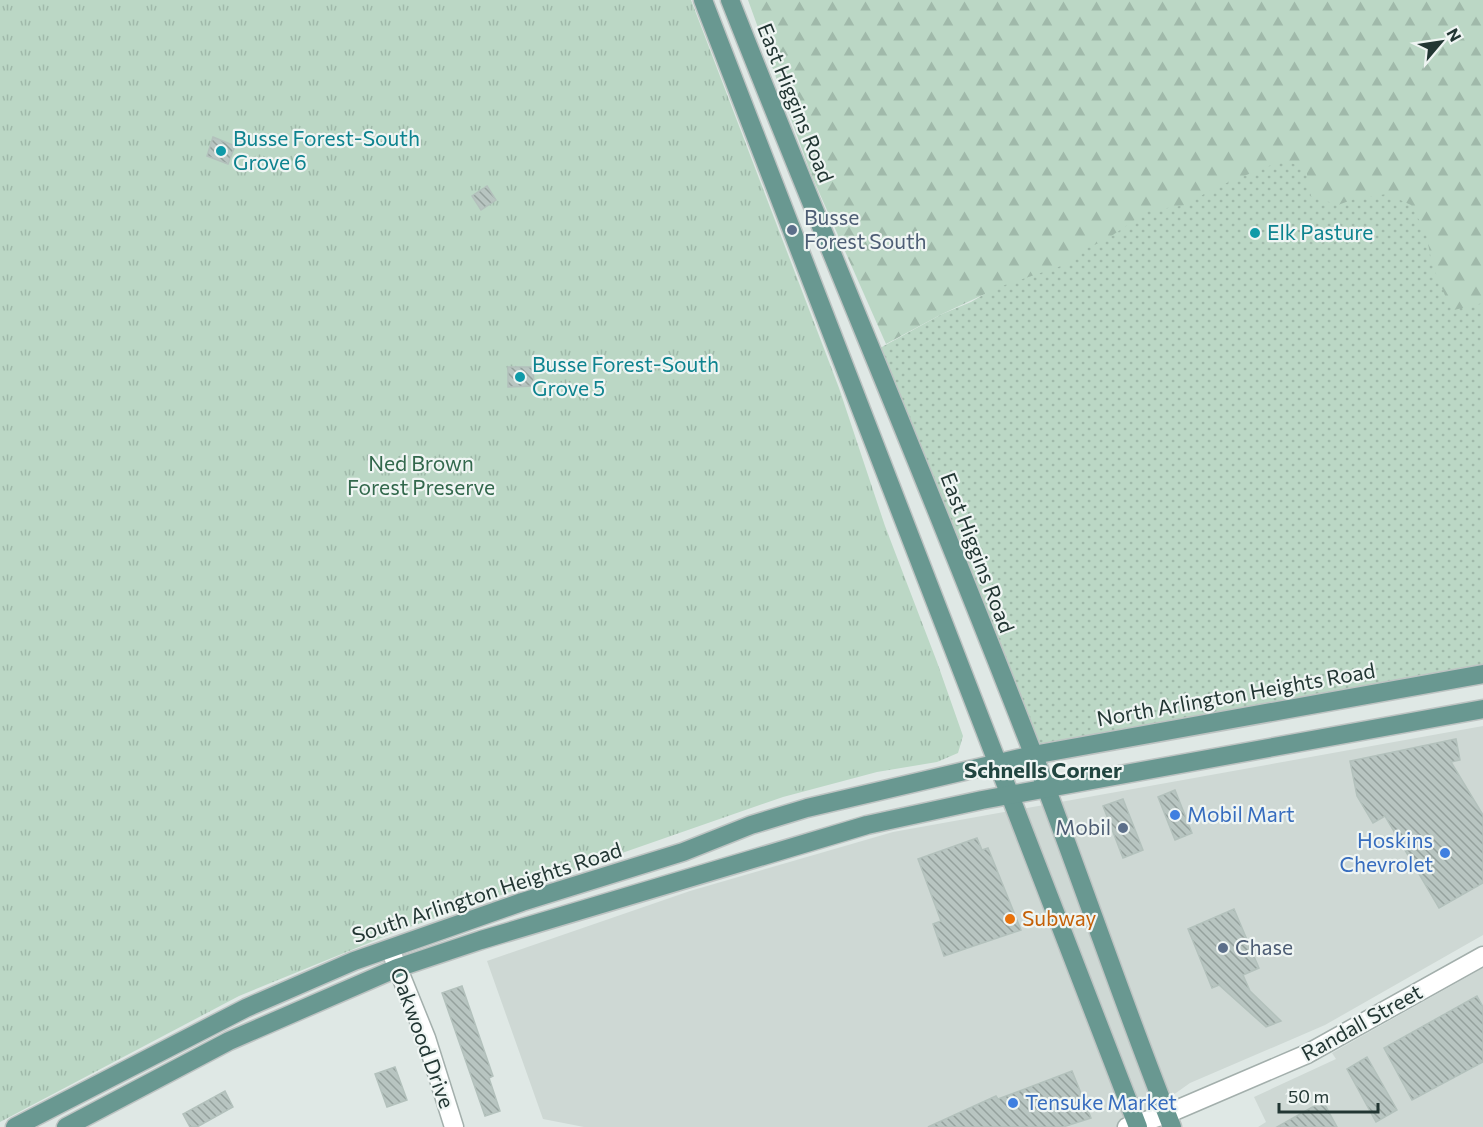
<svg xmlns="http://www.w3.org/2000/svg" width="1483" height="1127" font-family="Commissioner,sans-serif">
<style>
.built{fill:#ced8d4}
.grass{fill:url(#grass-dots)}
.forest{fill:url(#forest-firs)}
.park{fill:url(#park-tufts)}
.building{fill:url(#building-back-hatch);stroke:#b3c1bc;stroke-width:1.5}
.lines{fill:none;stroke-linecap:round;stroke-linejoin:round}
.minor-casing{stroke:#a3afac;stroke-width:21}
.major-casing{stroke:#bdc3c2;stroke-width:21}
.minor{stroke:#fff;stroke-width:18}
.major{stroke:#699891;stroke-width:18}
.culture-dot{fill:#0f9aa8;stroke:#eff5f3;stroke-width:2}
.service-dot{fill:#5c6f8a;stroke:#eff5f3;stroke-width:2}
.shop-dot{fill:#3f7fe0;stroke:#eff5f3;stroke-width:2}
.food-dot{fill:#e8710a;stroke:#eff5f3;stroke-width:2}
.labels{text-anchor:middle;stroke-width:4.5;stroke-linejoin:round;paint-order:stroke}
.street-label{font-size:21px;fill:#223633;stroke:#eff5f3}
.culture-label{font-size:21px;fill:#0d838f;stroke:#eff5f3;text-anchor:start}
.service-label{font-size:21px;fill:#4e5e75;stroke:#eff5f3;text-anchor:start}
.park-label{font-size:21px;fill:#32684c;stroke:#eff5f3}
.shop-label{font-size:21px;fill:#366cbe;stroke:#eff5f3;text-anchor:start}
.food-label{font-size:21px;fill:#c56008;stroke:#eff5f3;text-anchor:start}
.neighbourhood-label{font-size:22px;font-weight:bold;fill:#214540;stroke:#eff5f3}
</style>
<defs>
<pattern id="grass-dots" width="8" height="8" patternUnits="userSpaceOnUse" patternTransform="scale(1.5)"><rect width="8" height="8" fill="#bbd7c5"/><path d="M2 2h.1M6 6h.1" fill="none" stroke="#a0b9aa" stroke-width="1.8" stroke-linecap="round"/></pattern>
<pattern id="forest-firs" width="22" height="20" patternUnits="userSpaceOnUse" patternTransform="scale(1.5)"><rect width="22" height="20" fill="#bbd7c5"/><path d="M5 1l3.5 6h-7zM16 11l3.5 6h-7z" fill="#a0b9aa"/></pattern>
<pattern id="park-tufts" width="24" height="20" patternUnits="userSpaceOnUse" patternTransform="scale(1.5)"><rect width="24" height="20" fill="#bbd7c5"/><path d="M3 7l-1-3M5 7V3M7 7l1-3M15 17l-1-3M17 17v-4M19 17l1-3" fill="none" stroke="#a0b9aa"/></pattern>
<pattern id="building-back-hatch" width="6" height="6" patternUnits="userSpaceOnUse" patternTransform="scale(1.5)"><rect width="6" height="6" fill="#b8c5c1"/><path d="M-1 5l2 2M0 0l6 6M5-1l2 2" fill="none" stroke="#95a19d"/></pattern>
</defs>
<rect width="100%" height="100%" fill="#dfe8e5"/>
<g class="built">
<path d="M1483,726v209l-158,90 -135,58 -62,44h-544l-41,-8 -56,-158 203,-70 203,-59z"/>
<path d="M1483,968v159h-225l8,-5 -12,-25 82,-38 -4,-6z"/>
</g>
<path class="grass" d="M1483,0v670l-450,85 -162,-402 71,-39 29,-12z"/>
<path class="forest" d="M748,0h735v303l-29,7 -5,-5 -17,-41 -6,-31 -15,-28 -24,-11 -33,5 -16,6 -27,-9 -5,-27 -22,-9 -70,28 -28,17 -38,6 -44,30 -20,8 -17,15 -65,22 -60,28 -56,30 -75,-170z"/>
<path class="park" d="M0,0h691l148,388 46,138 52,136 26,74 -5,17 -21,9 -60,10 -94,25 -385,134 -159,65 -239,126z"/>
<g class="building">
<path d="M213,137l22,9 -7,18 -21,-8z"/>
<path d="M487,186l9,14 -15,10 -9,-14z"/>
<path d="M508,367h25l1,19 -26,1z"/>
<path d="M1456,739l4,21 -9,2 32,53v68l-44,25 -54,-92 -12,7 -16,-27 -7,-35z"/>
<path d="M1175,790l17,43 -17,7 -17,-43z"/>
<path d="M1123,799l20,51 -20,8 -20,-52z"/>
<path d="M977,838l5,12 6,-2 33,82 -77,26 -11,-32 8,-3 -23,-62z"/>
<path d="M1234,909l25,59 -16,7 7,16 31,30 -15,6 -47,-42 -7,3 -24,-59z"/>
<path d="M462,986l31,90 -4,2 11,33 -15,5 -43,-123z"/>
<path d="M1477,996l6,11v55l-71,38 -28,-52z"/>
<path d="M1367,1057l30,53 -21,12 -29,-53z"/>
<path d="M395,1067l12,33 -20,7 -12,-33z"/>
<path d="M1072,1071l19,47 -28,9h-135l68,-31 2,3z"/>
<path d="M225,1091l8,16 -36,20h-7l-7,-13z"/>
<path d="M1323,1101l14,26h-60z"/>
</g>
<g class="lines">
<g class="minor-casing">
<g id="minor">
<path d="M390,949l36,89 28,89"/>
<path d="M1127,1127l40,-13 140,-60 176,-98"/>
</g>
</g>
<g class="major-casing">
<g id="major">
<path d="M703,0c145,376 290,751 435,1127"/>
<path d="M730,0c104,264 216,525 317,790 42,112 81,226 125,337"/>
<path d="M15,1127l231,-119 108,-47 168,-59 161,-50 68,-27 56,-17 226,-53 450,-81"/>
<path d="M66,1127l163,-86 168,-73 84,-28 386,-115 115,-25 501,-91"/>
</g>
</g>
<use href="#minor" class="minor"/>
<use href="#major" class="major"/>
</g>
<g class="culture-dot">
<circle cx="221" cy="151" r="6"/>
<circle cx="1255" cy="233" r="6"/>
<circle cx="520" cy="377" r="6"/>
</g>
<g class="service-dot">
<circle cx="792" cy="230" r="6"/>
<circle cx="1123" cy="828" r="6"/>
<circle cx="1223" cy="948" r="6"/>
</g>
<g class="shop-dot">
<circle cx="1175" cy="815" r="6"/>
<circle cx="1445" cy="853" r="6"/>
<circle cx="1013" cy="1103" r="6"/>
</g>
<circle class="food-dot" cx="1010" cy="919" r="6"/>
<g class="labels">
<g class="street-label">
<text transform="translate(795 103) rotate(68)" y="7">East Higgins Road</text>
<text transform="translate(977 553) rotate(69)" y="7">East Higgins Road</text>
<text transform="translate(1236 695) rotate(-10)" y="7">North Arlington Heights Road</text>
<text transform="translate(487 893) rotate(-18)" y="7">South Arlington Heights Road</text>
<text transform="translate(1362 1023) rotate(-29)" y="7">Randall Street</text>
<text transform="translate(422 1038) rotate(70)" y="7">Oakwood Drive</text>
</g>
<g class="culture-label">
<text x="233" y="146">Busse Forest-South<tspan x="233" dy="24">Grove 6</tspan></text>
<text x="1267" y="240">Elk Pasture</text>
<text x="532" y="372">Busse Forest-South<tspan x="532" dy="24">Grove 5</tspan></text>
</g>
<g class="service-label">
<text x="804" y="225">Busse<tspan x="804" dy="24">Forest South</tspan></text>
<text x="1111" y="835" text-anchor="end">Mobil</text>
<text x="1235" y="955">Chase</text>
</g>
<g class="park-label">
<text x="421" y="471">Ned Brown<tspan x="421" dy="24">Forest Preserve</tspan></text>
</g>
<g class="shop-label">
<text x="1187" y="822">Mobil Mart</text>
<text x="1433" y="848" text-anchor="end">Hoskins<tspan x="1433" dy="24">Chevrolet</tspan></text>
<text x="1025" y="1110">Tensuke Market</text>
</g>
<g class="food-label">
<text x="1022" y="926">Subway</text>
</g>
<g class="neighbourhood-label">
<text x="1043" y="778">Schnells Corner</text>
</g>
</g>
<g transform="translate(1441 42) rotate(61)" stroke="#eff5f3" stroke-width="4.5" paint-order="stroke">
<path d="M0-4.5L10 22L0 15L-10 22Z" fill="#223633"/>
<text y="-9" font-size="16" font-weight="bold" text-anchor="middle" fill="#223633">N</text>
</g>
<path d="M1279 1103v9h99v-9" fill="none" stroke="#223633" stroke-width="3"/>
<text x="1288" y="1103" font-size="18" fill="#223633" stroke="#eff5f3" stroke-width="4.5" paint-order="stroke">50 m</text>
</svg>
